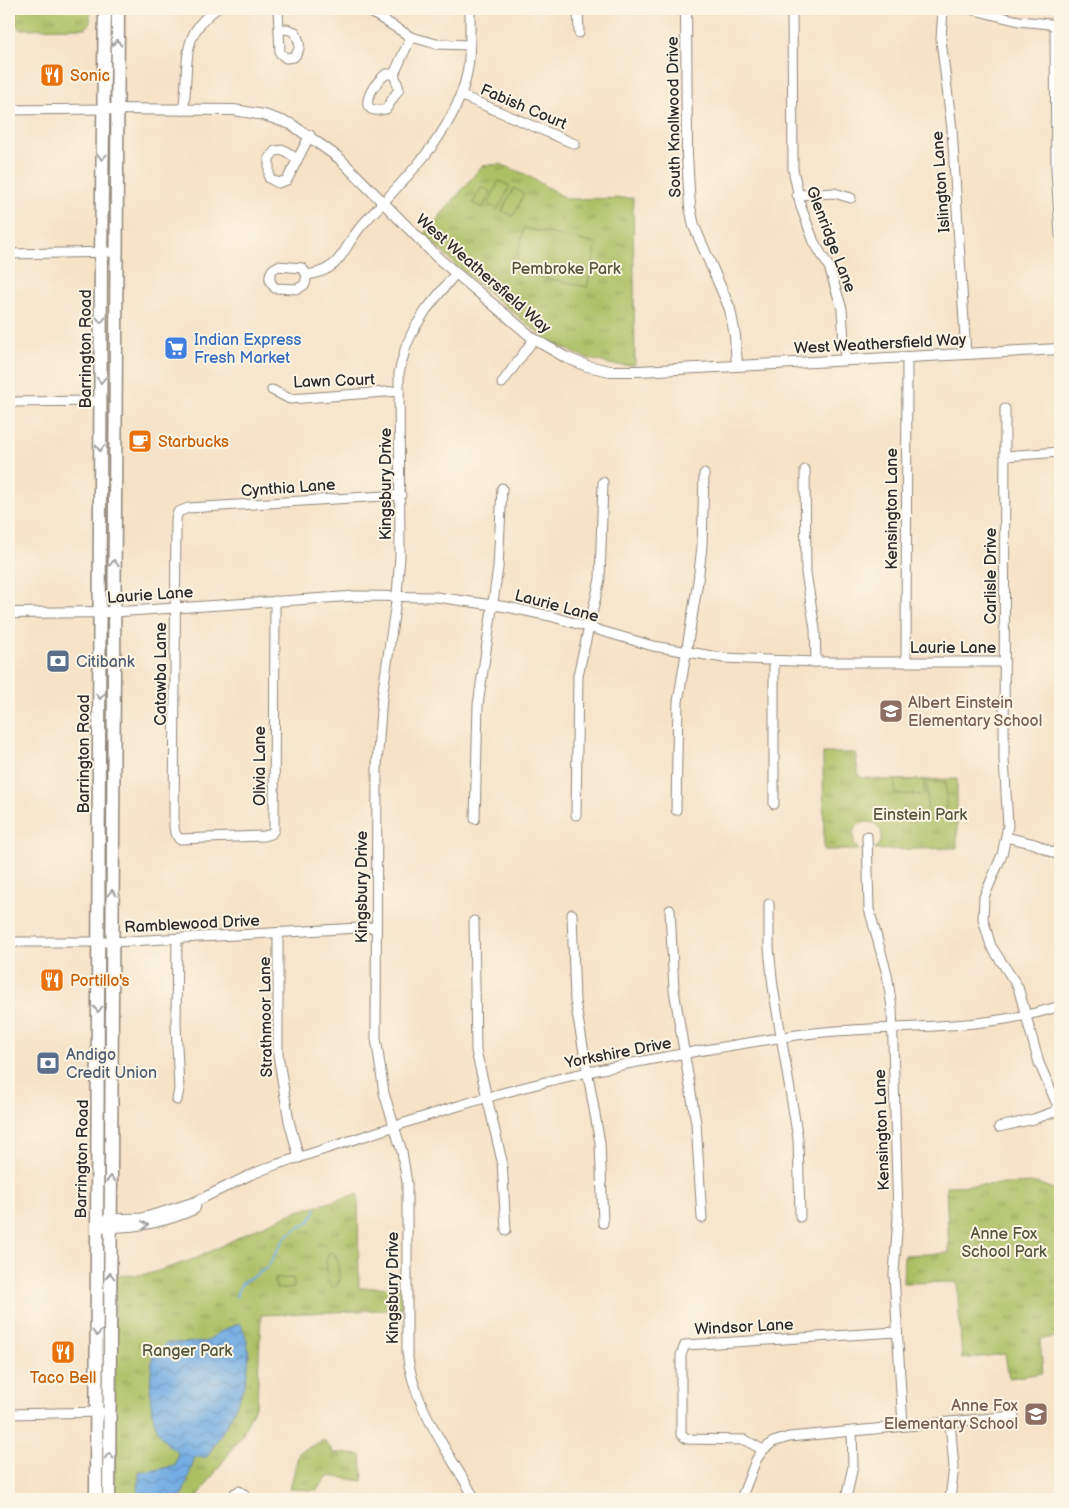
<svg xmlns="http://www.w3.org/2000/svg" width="1069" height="1508" font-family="'Balsamiq Sans',sans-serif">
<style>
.grass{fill:url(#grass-tufts);stroke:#6c7547}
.garden{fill:#acbf63;stroke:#6c7547}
.water{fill:url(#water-waves);stroke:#4f6c87}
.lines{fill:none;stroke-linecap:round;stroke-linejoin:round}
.stream{stroke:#73ade3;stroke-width:2}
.minor-casing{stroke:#908679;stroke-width:11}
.tertiary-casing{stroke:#908679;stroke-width:12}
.secondary-casing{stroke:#908679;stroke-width:15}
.minor{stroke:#fff;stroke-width:9}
.tertiary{stroke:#fff;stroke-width:10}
.secondary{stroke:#fff;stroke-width:12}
.oneway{stroke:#a0a0a0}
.labels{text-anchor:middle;stroke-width:4;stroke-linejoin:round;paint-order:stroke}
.food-label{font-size:16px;fill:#c56008;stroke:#fcf5e5;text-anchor:start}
.street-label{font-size:16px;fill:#2b2b2b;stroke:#fcf5e5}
.park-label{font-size:16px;fill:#52573c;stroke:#fcf5e5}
.shop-label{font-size:16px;fill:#366cbe;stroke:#fcf5e5;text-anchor:start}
.service-label{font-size:16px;fill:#4e5e75;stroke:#fcf5e5;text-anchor:start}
.education-label{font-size:16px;fill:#785e54;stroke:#fcf5e5;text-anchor:start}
</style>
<defs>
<pattern id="grass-tufts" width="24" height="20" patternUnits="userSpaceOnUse" patternTransform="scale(1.25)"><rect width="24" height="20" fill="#acbf63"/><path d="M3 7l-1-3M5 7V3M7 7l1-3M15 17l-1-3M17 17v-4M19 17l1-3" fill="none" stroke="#8c9b52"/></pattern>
<pattern id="water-waves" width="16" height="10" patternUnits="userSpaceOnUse" patternTransform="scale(1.25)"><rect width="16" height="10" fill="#73ade3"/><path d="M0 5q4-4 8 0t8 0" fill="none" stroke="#5f8db8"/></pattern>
</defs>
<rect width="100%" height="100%" fill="#fcf5e5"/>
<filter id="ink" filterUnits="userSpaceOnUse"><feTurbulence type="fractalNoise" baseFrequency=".02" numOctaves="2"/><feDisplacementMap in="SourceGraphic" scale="10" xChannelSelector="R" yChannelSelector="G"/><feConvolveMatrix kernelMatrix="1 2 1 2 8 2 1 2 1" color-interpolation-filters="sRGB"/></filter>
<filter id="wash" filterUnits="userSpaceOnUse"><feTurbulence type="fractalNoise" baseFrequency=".0096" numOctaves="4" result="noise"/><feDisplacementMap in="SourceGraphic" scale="20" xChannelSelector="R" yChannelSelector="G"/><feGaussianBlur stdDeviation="1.12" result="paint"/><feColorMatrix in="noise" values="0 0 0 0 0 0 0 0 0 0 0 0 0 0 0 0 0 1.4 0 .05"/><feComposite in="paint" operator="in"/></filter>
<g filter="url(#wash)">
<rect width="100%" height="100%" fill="#f6e2c7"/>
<g class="grass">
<path d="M16,9h74v15l-4,4 -66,1 -4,-4z"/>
<path d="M500,164l25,10 42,25 66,-1 2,167h-21l-28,-7 -38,-17 -89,-73 -35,-33 58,-69z"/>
<path d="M823,753h32l4,24 26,3 72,-1v69l-83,2 7,-8 1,-10 -6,-8c-10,-4 -18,-1 -23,8l1,12 5,6h-35z"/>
<path d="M1036,1183l24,8v146l-20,2 3,34 -34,5 -4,-24 -43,5 -5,-77 -54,1 1,-28 45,-2 -3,-67z"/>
<path d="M358,1194l1,94 43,-1v22l-141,6 -4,87 -15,33 -46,64h-82l1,-223 34,-2 48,-16 60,-30 38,-16z"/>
<path d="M324,1440l10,13 27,2 2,26 -35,-5 -11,14 -27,-1 9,-37z"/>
</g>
<g class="garden">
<path d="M499,181l11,5 -12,23 -10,-5z"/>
<path d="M482,187l9,5 -9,16 -9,-5z"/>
<path d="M514,188l10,6 -11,22 -11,-5z"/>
<path d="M524,228l73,16 -10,43 -73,-16z"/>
<path d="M895,780h29v15l-29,-1z"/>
<rect x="927" y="782" width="19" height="37"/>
<path d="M328,1253h6l1,4h2l3,25h-3v4l-6,1 -1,-4h-2l-2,-25 2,-1z"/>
<path d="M293,1278l1,10 -18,1 -1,-10z"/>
</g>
<path class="water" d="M240,1323c25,45 -10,96 -33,134h-12l-14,42h-43l1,-26 36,-7 3,-14c-33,-18 -29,-66 -25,-98l14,-11 38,-1 20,-13z"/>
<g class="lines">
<path class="stream" d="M236,1297c4,-21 21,-19 32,-31 8,-10 11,-24 21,-32 14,-11 21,-7 27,-26"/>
</g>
</g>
<g filter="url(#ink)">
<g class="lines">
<g class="minor-casing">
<g id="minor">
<path d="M278,9l2,44 6,5 8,-1c8,-9 6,-15 1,-25l-8,-3 -7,1"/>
<path d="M366,9l45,28 26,7 32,1"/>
<path d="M578,9l1,24"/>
<path d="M792,9l1,160 8,38 13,35 15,25 13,42 3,51"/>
<path d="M943,9l-2,31 11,89 14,225"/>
<path d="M970,9l49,12 41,4"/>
<path d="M1055,25l1,143 4,67"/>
<path d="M386,74h8l5,15 -13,20c-33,8 -14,-25 0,-35z"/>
<path d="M394,74l17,-37"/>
<path d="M460,95l115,49"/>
<path d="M9,110l94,-1"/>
<path d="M183,110c8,-41 -7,-72 33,-101"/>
<path d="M297,159l-13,-9 -9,1 -6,7v20l9,5 9,-3 23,-45"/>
<path d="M797,195l37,-2 17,5"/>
<path d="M9,254l106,-2"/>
<path d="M278,266l24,2 5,7 -2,9 -7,5 -23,-1c-8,-8 -7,-17 3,-22z"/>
<path d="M456,273l-30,37 -12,19 -8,17 -7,27 1,183 -3,39 -15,102 -5,68 -1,273 8,55 18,59 5,31v169c6,55 42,100 68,147"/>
<path d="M307,275c37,-5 35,-28 56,-51 40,-44 92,-90 104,-151 4,-20 3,-43 3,-64"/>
<path d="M502,383l32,-44"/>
<path d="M272,390l18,9 109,-8"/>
<path d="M9,402l92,-1"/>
<path d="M1005,409l-1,350 4,67 -6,29 -18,42 -1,22 8,27 27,41 21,76 21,48"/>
<path d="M1005,456l55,-4"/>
<path d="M805,470l1,103 9,56 1,33"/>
<path d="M275,601l-1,229 -3,4 -7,2 -85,3 -4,-6 -1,-6 2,-308 2,-7 10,-4 213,-13"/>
<path d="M114,612l242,-16 80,1 71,10 43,9 103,30 71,12 92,4h188"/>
<path d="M906,662l1,-305"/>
<path d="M774,804v-143"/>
<path d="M676,810l2,-108 20,-121 4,-35 2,-72"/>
<path d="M576,815l2,-140 22,-96 3,-97"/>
<path d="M475,819l3,-114 20,-137 4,-80"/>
<path d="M867,836l2,73 18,65 5,34 6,209 -4,57 9,152"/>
<path d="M1006,837l29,7 25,12"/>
<path d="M769,904v44l4,39 25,152 2,78"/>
<path d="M670,910l4,80 22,133 6,95"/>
<path d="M572,914l3,87 25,142 3,80"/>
<path d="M474,921l2,130 26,110 4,69"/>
<path d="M278,933v122l11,66 10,37"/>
<path d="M177,939l-1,85 3,65 -2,11"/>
<path d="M9,942h103l264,-15"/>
<path d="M999,1127l35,-8 25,-9"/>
<path d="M106,1219l36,-1 24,-7 31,-10 53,-26 25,-10c88,-27 176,-60 266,-82 80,-20 162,-33 243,-46 91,-15 189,-2 276,-31"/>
<path d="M97,1227c35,2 66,-3 98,-18l2,-8"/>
<path d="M897,1332l-212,13 -4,10v79l6,5 58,1 18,10 10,-8 16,-5 225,-21"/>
<path d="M9,1414l92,-2"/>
<path d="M233,1499l2,-6 4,-2 5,3 1,5"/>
<path d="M741,1499l15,-39 7,-10"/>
<path d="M846,1499l7,-33 -1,-35"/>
<path d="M950,1499l4,-32 -4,-45"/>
</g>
</g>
<g class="tertiary-casing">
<g id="tertiary">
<path d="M686,9l1,146 3,52 4,19 36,83 5,27 2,30"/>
<path d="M103,109l131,1 30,5 27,9 48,34 99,100 96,81 31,18 22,9 23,5h29l421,-22"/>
<path d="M9,613l105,-1"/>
</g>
</g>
<g class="secondary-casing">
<g id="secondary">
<path d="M96,1499l5,-1247 4,-243"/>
<path d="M109,1499l9,-1490"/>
</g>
</g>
<use href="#minor" class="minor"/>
<use href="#tertiary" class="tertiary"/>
<use href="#secondary" class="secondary"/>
</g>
<defs><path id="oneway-chevron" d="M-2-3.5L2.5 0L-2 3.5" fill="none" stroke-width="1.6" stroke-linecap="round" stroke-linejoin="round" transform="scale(1.25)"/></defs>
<g class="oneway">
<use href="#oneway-chevron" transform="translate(117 43) rotate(-89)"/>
<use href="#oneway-chevron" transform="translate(102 157) rotate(91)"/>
<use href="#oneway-chevron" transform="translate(101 320) rotate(90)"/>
<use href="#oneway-chevron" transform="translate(101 380) rotate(90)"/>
<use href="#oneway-chevron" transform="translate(100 448) rotate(91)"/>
<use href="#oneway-chevron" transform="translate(114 563) rotate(-90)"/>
<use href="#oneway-chevron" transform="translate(100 696) rotate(90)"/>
<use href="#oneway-chevron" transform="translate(112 893) rotate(-90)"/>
<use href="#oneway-chevron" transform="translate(98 1009) rotate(90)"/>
<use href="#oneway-chevron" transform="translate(111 1179) rotate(-90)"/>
<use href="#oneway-chevron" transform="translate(145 1225) rotate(-9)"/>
<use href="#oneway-chevron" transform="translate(110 1276) rotate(-90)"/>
<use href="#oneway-chevron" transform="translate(97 1333) rotate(90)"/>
<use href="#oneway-chevron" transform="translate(109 1456) rotate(-90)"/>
</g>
</g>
<defs>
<g id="restaurant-square" transform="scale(1.25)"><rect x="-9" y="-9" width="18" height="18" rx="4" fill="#e8710a" stroke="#fcf5e5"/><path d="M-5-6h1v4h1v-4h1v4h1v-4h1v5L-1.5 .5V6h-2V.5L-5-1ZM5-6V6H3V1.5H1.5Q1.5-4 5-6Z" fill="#fff"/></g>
<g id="supermarket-square" transform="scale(1.25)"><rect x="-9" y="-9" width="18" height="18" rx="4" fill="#3f7fe0" stroke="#fcf5e5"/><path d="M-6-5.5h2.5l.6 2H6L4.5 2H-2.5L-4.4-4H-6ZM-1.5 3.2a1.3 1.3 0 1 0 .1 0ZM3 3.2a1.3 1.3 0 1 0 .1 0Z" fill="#fff"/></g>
<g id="cafe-square" transform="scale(1.25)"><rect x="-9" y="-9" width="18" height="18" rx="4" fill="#e8710a" stroke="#fcf5e5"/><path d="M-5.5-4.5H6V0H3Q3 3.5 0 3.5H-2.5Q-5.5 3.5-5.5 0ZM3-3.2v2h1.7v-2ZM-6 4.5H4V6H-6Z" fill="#fff"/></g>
<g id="bank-square" transform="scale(1.25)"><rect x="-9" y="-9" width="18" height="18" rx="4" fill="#5c6f8a" stroke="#fcf5e5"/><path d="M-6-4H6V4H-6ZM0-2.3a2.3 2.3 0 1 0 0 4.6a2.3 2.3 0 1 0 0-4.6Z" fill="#fff"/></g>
<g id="school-square" transform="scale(1.25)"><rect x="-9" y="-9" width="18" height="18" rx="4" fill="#8d6e63" stroke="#fcf5e5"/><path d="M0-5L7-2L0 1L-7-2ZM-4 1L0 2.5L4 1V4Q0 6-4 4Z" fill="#fff"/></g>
</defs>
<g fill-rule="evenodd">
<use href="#restaurant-square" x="52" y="75"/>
<use href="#supermarket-square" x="176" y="348"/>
<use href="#cafe-square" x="140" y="441"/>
<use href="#bank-square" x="58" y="661"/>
<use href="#school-square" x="891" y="711"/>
<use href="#restaurant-square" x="52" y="980"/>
<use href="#bank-square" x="48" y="1063"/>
<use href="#restaurant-square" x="63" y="1352"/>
<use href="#school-square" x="1036" y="1414"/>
</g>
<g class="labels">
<g class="food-label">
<text x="70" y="81">Sonic</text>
<text x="158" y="447">Starbucks</text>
<text x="70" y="986">Portillo's</text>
<text x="63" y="1383" text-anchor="middle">Taco Bell</text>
</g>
<g class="street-label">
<text transform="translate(524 106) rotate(23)" y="6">Fabish Court</text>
<text transform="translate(673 117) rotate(-91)" y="6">South Knollwood Drive</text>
<text transform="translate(940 182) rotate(-94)" y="6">Islington Lane</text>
<text transform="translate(832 239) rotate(69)" y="6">Glenridge Lane</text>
<text transform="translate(484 273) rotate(41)" y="6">West Weathersfield Way</text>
<text transform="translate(880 343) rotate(-3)" y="6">West Weathersfield Way</text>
<text transform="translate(85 349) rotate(-90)" y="6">Barrington Road</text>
<text transform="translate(334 380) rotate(-2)" y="6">Lawn Court</text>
<text transform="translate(385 484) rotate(-90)" y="6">Kingsbury Drive</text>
<text transform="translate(288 487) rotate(-4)" y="6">Cynthia Lane</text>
<text transform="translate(891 509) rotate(-90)" y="6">Kensington Lane</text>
<text transform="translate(990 576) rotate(-90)" y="6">Carlisle Drive</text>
<text transform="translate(150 594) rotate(-4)" y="6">Laurie Lane</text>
<text transform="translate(557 605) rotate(15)" y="6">Laurie Lane</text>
<text x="953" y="653">Laurie Lane</text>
<text transform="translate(160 674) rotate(-90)" y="6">Catawba Lane</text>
<text transform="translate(83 754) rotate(-90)" y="6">Barrington Road</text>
<text transform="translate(259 766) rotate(-90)" y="6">Olivia Lane</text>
<text transform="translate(361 887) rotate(-90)" y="6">Kingsbury Drive</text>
<text transform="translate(192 923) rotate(-3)" y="6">Ramblewood Drive</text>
<text transform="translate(265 1017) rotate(-91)" y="6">Strathmoor Lane</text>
<text transform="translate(618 1052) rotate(-11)" y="6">Yorkshire Drive</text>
<text transform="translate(881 1130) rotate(-92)" y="6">Kensington Lane</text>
<text transform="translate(81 1159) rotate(-89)" y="6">Barrington Road</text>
<text transform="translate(392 1288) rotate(-90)" y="6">Kingsbury Drive</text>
<text transform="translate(744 1326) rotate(-3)" y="6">Windsor Lane</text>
</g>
<g class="park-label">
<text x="566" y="274">Pembroke Park</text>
<text x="920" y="820">Einstein Park</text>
<text x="1004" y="1239">Anne Fox<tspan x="1004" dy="18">School Park</tspan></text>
<text x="187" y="1356">Ranger Park</text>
</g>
<g class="shop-label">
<text x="194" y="345">Indian Express<tspan x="194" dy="18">Fresh Market</tspan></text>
</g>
<g class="service-label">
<text x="76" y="667">Citibank</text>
<text x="66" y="1060">Andigo<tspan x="66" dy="18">Credit Union</tspan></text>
</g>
<g class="education-label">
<text x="908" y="708">Albert Einstein<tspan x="908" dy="18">Elementary School</tspan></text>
<text x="1018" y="1411" text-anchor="end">Anne Fox<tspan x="1018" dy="18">Elementary School</tspan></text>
</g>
</g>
<rect width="1069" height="1508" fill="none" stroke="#fcf5e5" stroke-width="30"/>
</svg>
